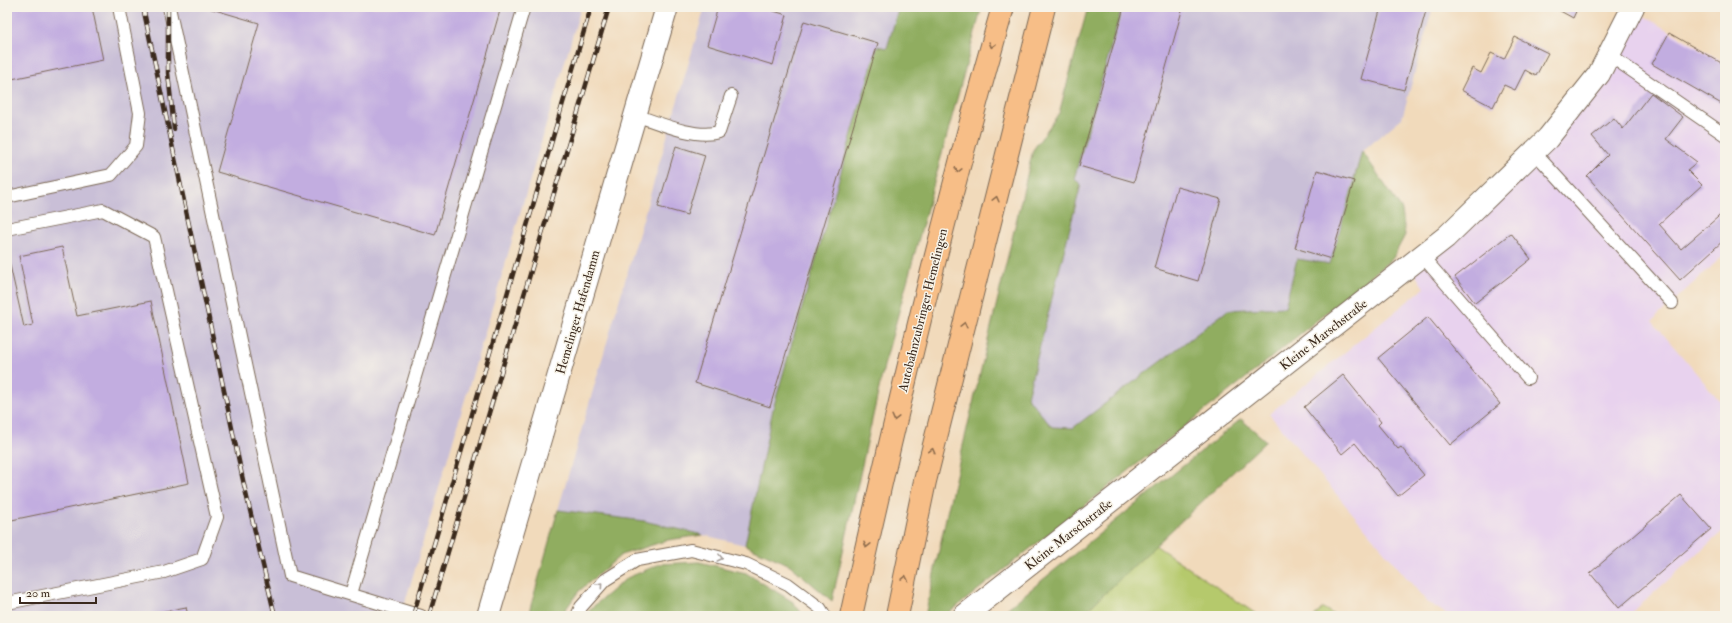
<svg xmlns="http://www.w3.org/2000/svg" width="1732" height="623" font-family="'IM FELL Double Pica',serif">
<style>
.built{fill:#e8d2ee}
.industrial{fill:#c9bfd7}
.green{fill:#b5c96c;stroke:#787a45}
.forest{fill:#90ad60;stroke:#666c3f}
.building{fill:#c2ade0}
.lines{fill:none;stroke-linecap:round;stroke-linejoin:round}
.service-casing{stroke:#7b6855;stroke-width:14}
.minor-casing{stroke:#7b6855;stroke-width:24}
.tertiary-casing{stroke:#7b6855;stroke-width:24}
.trunk-casing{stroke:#7b6855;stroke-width:24}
.service{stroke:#fff;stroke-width:12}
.minor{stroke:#fff;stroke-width:22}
.tertiary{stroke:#fff;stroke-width:22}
.trunk{stroke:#f7be87;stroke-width:22}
.rail-casing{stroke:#3b2a1e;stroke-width:4.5}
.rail{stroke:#f7f3e8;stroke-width:3;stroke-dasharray:9;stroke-linecap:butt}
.oneway{stroke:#906d4d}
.oneway2{stroke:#a79f9a}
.labels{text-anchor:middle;stroke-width:3;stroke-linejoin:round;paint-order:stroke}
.street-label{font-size:13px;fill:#3b2a1e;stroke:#f7f3e8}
</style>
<rect width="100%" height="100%" fill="#f7f3e8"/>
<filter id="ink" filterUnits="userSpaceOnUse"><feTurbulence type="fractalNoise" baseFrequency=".025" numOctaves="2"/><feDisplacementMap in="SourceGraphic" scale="8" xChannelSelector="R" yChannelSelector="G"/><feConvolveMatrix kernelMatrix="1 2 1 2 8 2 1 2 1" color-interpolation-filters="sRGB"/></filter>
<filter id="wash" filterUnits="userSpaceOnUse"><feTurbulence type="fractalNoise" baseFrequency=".012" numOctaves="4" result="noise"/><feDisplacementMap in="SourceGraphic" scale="16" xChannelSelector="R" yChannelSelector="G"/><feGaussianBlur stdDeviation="0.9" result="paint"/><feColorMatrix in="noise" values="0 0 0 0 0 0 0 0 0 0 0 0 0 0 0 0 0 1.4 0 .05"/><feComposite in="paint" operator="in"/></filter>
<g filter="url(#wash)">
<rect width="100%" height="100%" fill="#f1dabb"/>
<path class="built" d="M1634,10l91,53v191l-73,67 73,86v122l-97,87h-178l-23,-14 -158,-188 155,-126 -10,-16 112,-106z"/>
<g class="industrial">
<path d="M7,7h574l-180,609h-394z"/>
<path d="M705,7h194l-12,41 -10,-2 -104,363 -28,136 -101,-24 -86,-11z"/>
<path d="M1122,7h311l-31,111 -40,33 -32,113 -33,-5 -12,49 -57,2 -155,118 -21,-1 -25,-30 54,-212 -7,-5z"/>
</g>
<g class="green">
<path d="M1155,545l104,71h-178z"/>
<path d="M1323,608l13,8h-22z"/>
</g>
<g class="forest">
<path d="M899,7h83l-98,359 -52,235 -42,-36 -45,-20 28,-136 104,-363 10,2z"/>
<path d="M1088,7h34l-48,172 7,5 -54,213 25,30 21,1 155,-118 57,-3 12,-48 33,5 32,-113 40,59 3,25 -12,23 -137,112 -311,246h-20l22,-103 86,-363 26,-37z"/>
<path d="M1241,419l25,22 -185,175h-83z"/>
<path d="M558,510l86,11 59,14 -35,5 -47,15 -43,37 -17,24h-33z"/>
<path d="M699,562l47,11 47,29 11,14h-217l2,-6 38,-32 33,-14z"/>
</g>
<g id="blocks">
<g class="building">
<path d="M7,7h85l11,53 -96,20z"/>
<path d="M205,7h296l-66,228 -218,-63 42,-149z"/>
<path d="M718,7h42l27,8 -14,50 -66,-20z"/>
<path d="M1124,7h59l-49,175 -55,-16z"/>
<path d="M1381,7h46l-23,83 -43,-11z"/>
<path d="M1553,7h25l-5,11z"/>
<path d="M804,21l74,22 -108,364 -75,-24z"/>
<path d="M1669,33l56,32v41l-73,-42z"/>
<path d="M1515,37l33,16 -12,23 -11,-6 -10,20 -11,-5 -11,22 -32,-17 11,-22 9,5 10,-20 13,6z"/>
<path d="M1651,93l32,24 -17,22 31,23 -10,8 15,15 -43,39 22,25 44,-38v28l-45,41 -93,-104 21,-21 -16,-19 22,-18 9,11z"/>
<path d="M676,146l29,9 -18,60 -29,-8z"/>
<path d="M1317,170l37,11 -23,78 -36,-11z"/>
<path d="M1177,187l44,12 -23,82 -44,-13z"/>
<path d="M1511,233l20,26 -56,44 -20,-26z"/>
<path d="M62,247l15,69 74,-15 38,182 -182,38v-269l17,75 9,-2 -14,-69z"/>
<path d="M1428,317l72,87 -50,41 -72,-87z"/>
<path d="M1343,375l38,47 -3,3 20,24 3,-2 23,28 -26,21 -43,-53 -13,11 -38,-47z"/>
<path d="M1681,495l30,34 -92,79 -29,-35z"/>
<path d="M186,607l2,9h-43v-1z"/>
</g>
</g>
</g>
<g filter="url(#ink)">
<use href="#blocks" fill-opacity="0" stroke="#7b6855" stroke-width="1"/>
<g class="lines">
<g class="service-casing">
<g id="service">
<path d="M169,7l121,569 131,40"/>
<path d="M1609,55l116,80"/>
<path d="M635,115c24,8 60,24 84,17l12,-36"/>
<path d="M1534,152l138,151"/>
<path d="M7,197l104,-22 25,-29 4,-33 -21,-106"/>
<path d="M7,229l96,-19 51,27 63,280 -15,42 -38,13 -157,31"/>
<path d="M1422,256l106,122"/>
<path d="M351,594l173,-587"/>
<path d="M577,616l4,-9 24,-27 32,-20 54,-10 55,14 42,20 32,24 5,8"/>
</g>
</g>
<g class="minor-casing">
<path id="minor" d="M964,616l482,-379 102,-99 51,-64 34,-67"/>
</g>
<g class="tertiary-casing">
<path id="tertiary" d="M488,616l179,-609"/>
</g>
<g class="trunk-casing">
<g id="trunk">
<path d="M851,616c45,-204 94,-408 152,-609"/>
<path d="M897,616l28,-135 119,-474"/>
</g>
</g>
<use href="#service" class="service"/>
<use href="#minor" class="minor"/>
<use href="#tertiary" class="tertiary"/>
<use href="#trunk" class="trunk"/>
<g class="rail-casing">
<g id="rail">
<path d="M143,7l101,478 31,131"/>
<path d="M168,7v66l6,56"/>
<path d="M413,616l178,-609"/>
<path d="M429,616l180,-609"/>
</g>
</g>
<use href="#rail" class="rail"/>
</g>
<defs><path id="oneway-chevron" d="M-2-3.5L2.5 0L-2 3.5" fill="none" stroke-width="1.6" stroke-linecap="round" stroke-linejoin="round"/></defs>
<g class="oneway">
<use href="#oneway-chevron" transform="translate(992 45) rotate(106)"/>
<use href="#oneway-chevron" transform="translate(958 170) rotate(104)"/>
<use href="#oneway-chevron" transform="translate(996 199) rotate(-76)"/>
<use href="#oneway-chevron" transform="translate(964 325) rotate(-76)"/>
<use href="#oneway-chevron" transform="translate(895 418) rotate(104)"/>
<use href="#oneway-chevron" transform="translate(932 451) rotate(-76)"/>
<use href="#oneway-chevron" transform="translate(867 545) rotate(102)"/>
<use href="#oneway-chevron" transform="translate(905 578) rotate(-78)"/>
</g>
<g class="oneway2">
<use href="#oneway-chevron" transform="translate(720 558) rotate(14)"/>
<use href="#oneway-chevron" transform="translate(600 585) rotate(-49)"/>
</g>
</g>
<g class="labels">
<g class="street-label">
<text transform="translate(922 310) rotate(-76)" y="5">Autobahnzubringer Hemelingen</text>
<text transform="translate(577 312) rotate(-74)" y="5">Hemelinger Hafendamm</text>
<text transform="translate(1323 334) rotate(-38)" y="5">Kleine Marschstraße</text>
<text transform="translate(1068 534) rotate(-38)" y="5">Kleine Marschstraße</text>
</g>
</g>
<rect width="1732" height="623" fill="none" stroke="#f7f3e8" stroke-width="24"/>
<path d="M20 597v6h76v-6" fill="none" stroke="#3b2a1e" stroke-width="2"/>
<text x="26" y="597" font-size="12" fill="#3b2a1e" stroke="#f7f3e8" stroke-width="3" paint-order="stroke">20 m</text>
</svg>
